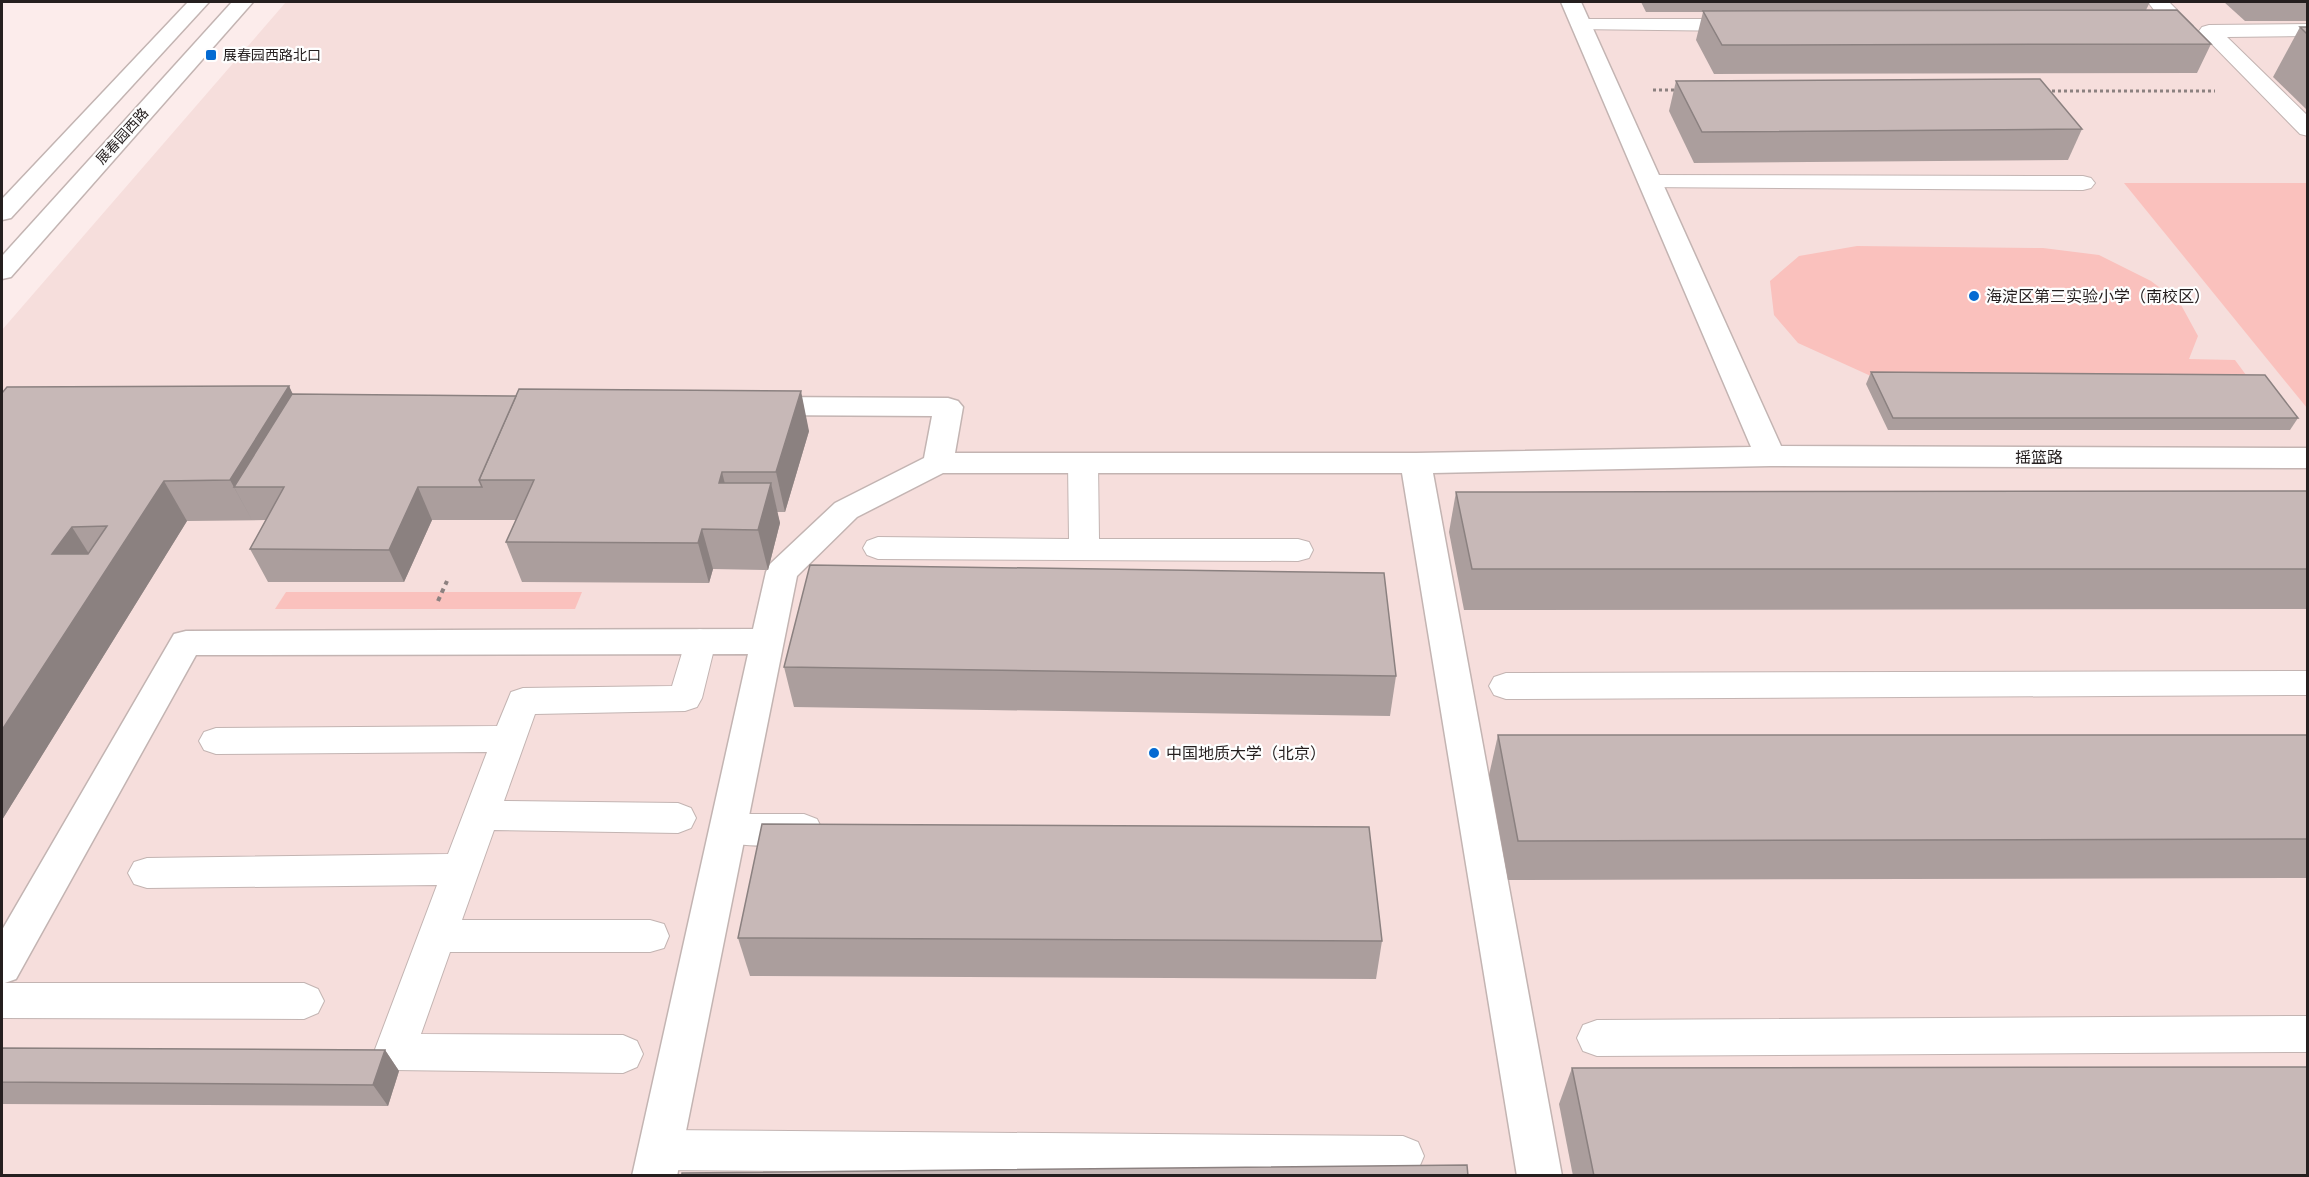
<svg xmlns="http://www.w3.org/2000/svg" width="2309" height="1177" font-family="'Source Sans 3','Noto Sans SC',sans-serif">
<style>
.built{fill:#f6dedc}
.green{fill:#fac1bd}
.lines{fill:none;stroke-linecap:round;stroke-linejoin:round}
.lane-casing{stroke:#c3b4b2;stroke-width:2}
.street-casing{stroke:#c3b4b2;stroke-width:3}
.secondary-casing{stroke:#c3b4b2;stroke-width:3}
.path-far1{stroke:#8c8180;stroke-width:3;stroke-dasharray:3 3;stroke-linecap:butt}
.path{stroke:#8c8180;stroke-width:4;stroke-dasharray:4.5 4.5;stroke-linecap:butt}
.lane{fill:#fff;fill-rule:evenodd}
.street{fill:#fff;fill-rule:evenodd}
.secondary{fill:#fff;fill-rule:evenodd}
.wall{fill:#ab9e9d}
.shaded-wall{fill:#8b8180}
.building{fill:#c7b8b7;stroke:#8b8180;stroke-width:1.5;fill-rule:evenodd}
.poi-dot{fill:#046ad2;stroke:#fefefe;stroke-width:2}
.labels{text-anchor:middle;stroke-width:4.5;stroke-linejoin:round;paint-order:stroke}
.far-poi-label{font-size:14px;fill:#251f1f;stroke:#fefefe;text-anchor:start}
.far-street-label{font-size:14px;fill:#251f1f;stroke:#fefefe}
.poi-label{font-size:16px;fill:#251f1f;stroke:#fefefe;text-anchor:start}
.street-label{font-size:16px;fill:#251f1f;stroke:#fefefe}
</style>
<rect width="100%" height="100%" fill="#fceceb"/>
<path class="built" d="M286,2h2021v1173l-2305,1v-846z"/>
<g class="green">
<path d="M2124,183h183v225z"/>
<path d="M1857,246l186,2 56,7 52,26 29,22 18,33 -9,23 46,1 14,19 -376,-2 -75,-34 -24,-28 -4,-34 29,-25z"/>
<path d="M286,592h296l-7,17h-300z"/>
</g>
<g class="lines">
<g class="lane-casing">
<g id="lane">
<path d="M2148,2h21l24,24 -3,4c-16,4 -33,-15 -42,-28z"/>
<path d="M1581,19h160l7,2 3,4 -3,4 -7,2 -167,-2 -3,-4 3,-4z"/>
<path d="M2308,24v12l-81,1 81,79v20l-8,-2 -101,-103 3,-4 7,-2z"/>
<path d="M1650,175l433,1 8,2 4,5 -4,5 -8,2 -441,-3 -4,-5 4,-5z"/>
<path d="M1083,454l10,2 5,7 1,76h199l11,3 4,8 -4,8 -11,3 -420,-2 -11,-4 -4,-7 4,-7 11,-4 191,2 -1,-76 5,-7z"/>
<path d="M700,629l12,4 4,8 -14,57 -5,9 -12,4 -150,3 -31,87 174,2 13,5 5,10 -5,10 -13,5 -184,-3 -32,90h188l14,4 5,12 -5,12 -14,4h-200l-29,82 202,1 14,6 6,13 -6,13 -14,6 -229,-3 -14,-5 -6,-13 63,-167 -290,3 -13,-4 -6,-11 6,-11 13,-4 301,-4 39,-102 -271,2 -12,-4 -5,-9 5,-9 12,-4 281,-2 14,-34 12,-4 149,-2 16,-53z"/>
<path d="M2308,671v24l-802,4 -12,-4 -5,-9 5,-9 12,-4z"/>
<path d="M728,814h76l13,5 5,10 -5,10c-24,9 -78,9 -102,0l-5,-10 5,-10z"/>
<path d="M304,983l14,6 6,12 -6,12 -14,6 -302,-1v-35z"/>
<path d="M2308,1016v36l-711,4 -14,-5 -6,-13 6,-13 14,-5z"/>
<path d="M660,1130l743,6 15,6 6,14 -6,14 -13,6 -745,-6 -15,-6 -6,-14 6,-14z"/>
</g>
</g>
<g class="street-casing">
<path id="street" d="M1561,2h20l200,444 527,2v20l-538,-2 -337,7 129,703h-45l-115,-703h-459l-86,44 -60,59 -120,600h-45l116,-522 -552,1 -180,324 -14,5v-54l172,-296 12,-3 567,-2 13,-57 4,-8 65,-61 89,-45 8,-42 -172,-1 -10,-3 -5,-6 5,-6 10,-3 188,1 10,3 5,6 -8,46h461l335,-6z"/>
</g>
<g class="secondary-casing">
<g id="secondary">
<path d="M188,2h21l-198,216 -9,2v-21z"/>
<path d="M232,2h21l-242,275 -9,2v-23z"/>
</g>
</g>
<g class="path-far1">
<path d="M1653,90h25"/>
<path d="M2046,91h169"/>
</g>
<path class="path" d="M438,601l9,-20"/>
<use href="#lane" class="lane"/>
<use href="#street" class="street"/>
<use href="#secondary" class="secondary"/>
</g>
<g class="wall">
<path d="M1641,2h509l-4,8 65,34 -14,29 -483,1 -18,-34 7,-28h-57z"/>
<path d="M2224,2h83v19h-62z"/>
<path d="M2300,27h7v83l-34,-33z"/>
<path d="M1676,81l406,48 -14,31 -374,3 -25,-52z"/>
<path d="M1871,372l427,46 -8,12h-402l-22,-46z"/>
<path d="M289,386l3,8 517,37 -24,81h-8l3,11 -12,47 -55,-1 -4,14 -187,-1 -16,-40 10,-22h-84l-28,62h-136l-18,-33 16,-29 -79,1 -185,299v-427z"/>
<path d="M2307,491v118l-843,1 -15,-78 7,-40z"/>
<path d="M784,667l612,9 -6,40 -596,-9z"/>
<path d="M1498,735h809v143l-799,2 -19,-105z"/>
<path d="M738,938l644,3 -6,38 -626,-3z"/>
<path d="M2,1048l383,2 14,21 -11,35 -386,-2z"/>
<path d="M1572,1068l735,108h-734l-14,-72z"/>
</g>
<g class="shaded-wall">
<path d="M289,386l19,40 -74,61 18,33 -22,-40z"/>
<path d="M801,391l8,40 -24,81 -9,-40z"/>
<path d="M722,472l10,40 -13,-29z"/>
<path d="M164,481l23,40 -185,299v-90z"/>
<path d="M771,483l9,40 -12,47 -10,-40z"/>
<path d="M418,487l14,33 -28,62 -15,-32z"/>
<path d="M72,527l26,41 -46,-14z"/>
<path d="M702,529l11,40 -4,14 -11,-40z"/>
<path d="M385,1050l14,21 -11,35 -15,-21z"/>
</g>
<g class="building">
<path d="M2177,10l34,34 -489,1 -19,-34z"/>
<path d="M2300,27h7v7z"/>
<path d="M2040,79l42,50 -380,3 -26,-51z"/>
<path d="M1871,372l394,3 33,43h-405z"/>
<path d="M289,386l-59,94 -66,1 -162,249v-337l5,-6zM107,526l-19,28h-36l20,-27z"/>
<path d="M519,389l282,2 -25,81h-54l-3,11h52l-13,47 -56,-1 -4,14 -192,-1 28,-62h-55z"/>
<path d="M292,394l224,2 -37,84 3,7h-64l-29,63 -139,-1 34,-62h-50z"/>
<path d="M2307,491v78h-835l-16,-77z"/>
<path d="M810,565l574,8 12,103 -612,-9z"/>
<path d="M1498,735h809v104l-789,2z"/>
<path d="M762,824l607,3 13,114 -644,-3z"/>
<path d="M2,1048l383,2 -12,35 -371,-3z"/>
<path d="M2307,1067v109h-713l-22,-108z"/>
<path d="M1467,1165l1,11h-786v-3z"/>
</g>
<g class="poi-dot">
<rect x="205" y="49" width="12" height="12" rx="3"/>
<circle cx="1974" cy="296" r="6"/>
<circle cx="1154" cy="753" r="6"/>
</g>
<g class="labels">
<g class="far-poi-label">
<text x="223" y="60">展春园西路北口</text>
</g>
<g class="far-street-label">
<text transform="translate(122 136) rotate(-48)" y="5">展春园西路</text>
</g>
<g class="poi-label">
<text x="1986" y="302">海淀区第三实验小学（南校区）</text>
<text x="1166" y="759">中国地质大学（北京）</text>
</g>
<g class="street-label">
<text x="2039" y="463">摇篮路</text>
</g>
</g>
<rect width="2309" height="1177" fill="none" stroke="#251f1f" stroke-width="6"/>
</svg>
